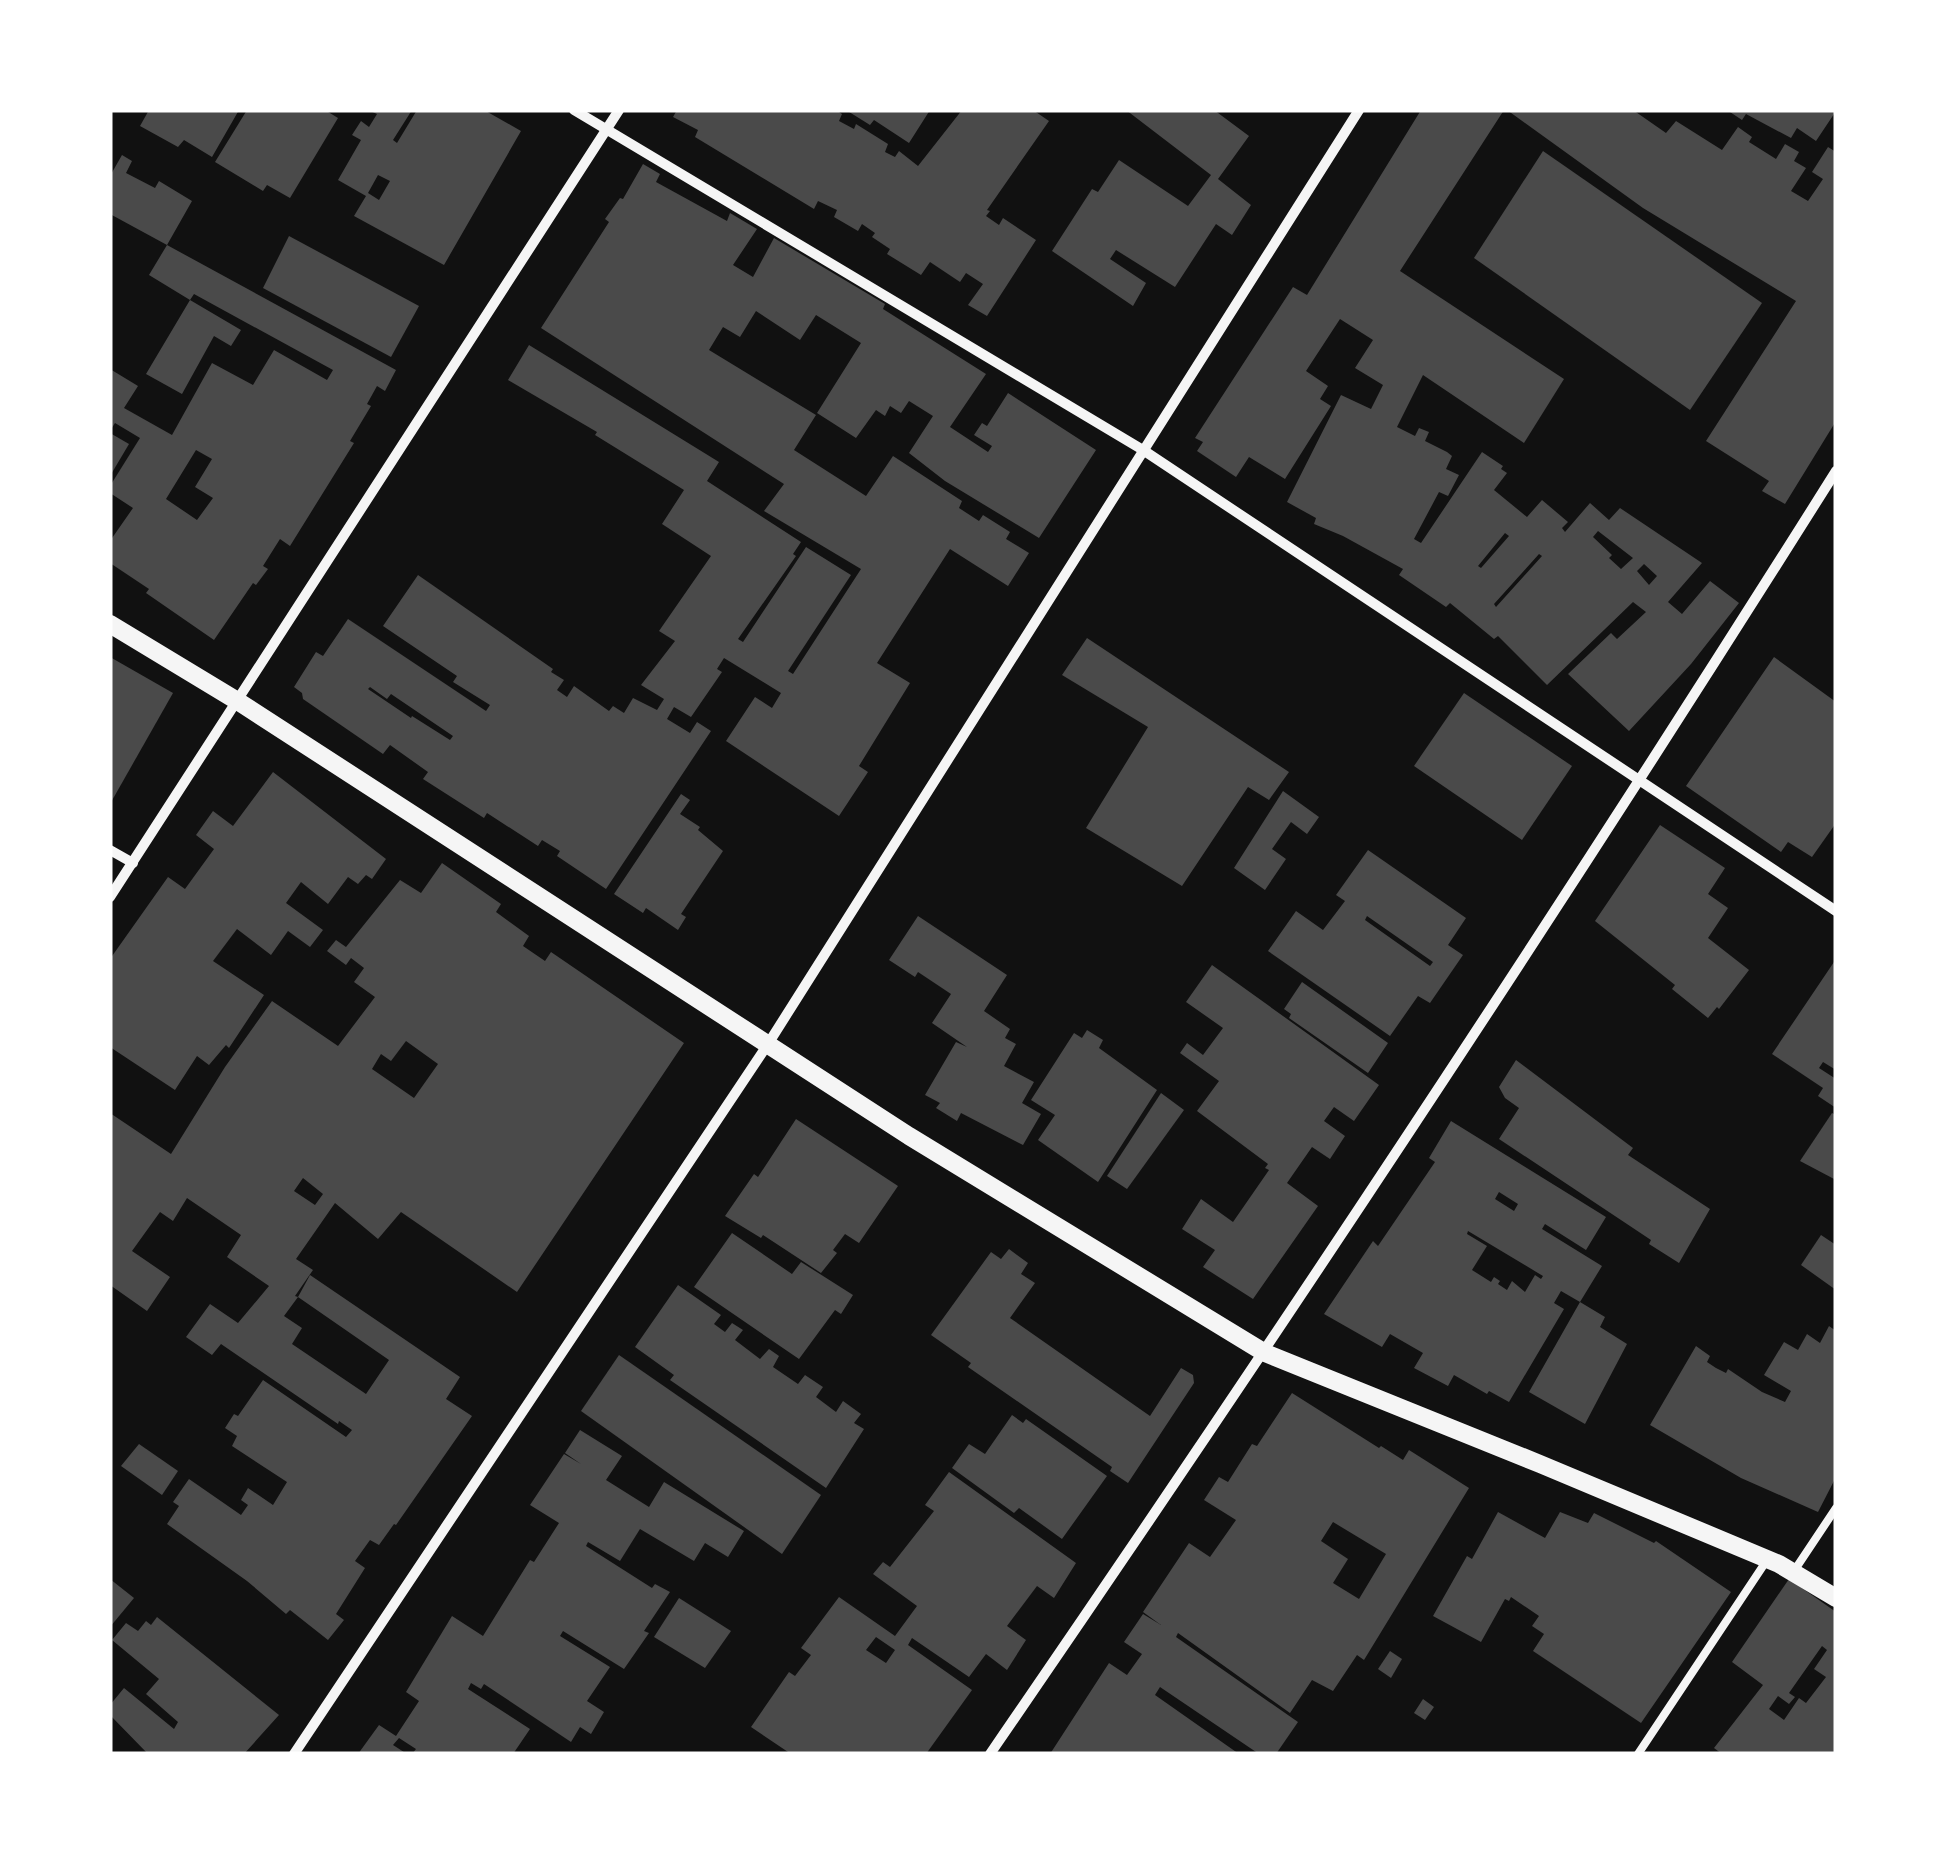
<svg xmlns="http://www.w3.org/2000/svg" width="1946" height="1864" font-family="'Fira Sans',sans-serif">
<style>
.building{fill:#4a4a4a;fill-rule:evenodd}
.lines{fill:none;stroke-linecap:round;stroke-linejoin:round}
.service{stroke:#f5f5f5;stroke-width:8}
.minor{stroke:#f5f5f5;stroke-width:10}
.tertiary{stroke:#f5f5f5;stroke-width:18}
</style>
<rect width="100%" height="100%" fill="#111"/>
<g class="building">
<path d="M149,110h90l-27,47 -28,-17 -6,7 -38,-21z"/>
<path d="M247,110h78l13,8 -48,80 -23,-13 -4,6 -48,-29z"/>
<path d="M368,110h44l-19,30 4,3 20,-33h67l37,21 -77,134 -90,-49 12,-20 -28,-16 23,-40 -9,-5 9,-14 8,6 8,-13zM378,175l12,6 -11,19 -11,-7z"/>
<path d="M677,110h159l6,4 -3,7 15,8 2,-5 32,20 -3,8 10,5 4,-6 19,15 44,-56h71l16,11 -62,89 3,1 -4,5 13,9 4,-7 33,22 -49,76 -19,-11 15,-21 -17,-11 -6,9 -30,-20 -9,13 -34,-21 3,-5 -18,-12 3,-4 -13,-9 -4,7 -24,-14 3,-7 -19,-9 -4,8 -119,-72 3,-7 -25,-13z"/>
<path d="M846,110h84l-21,33 -35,-23 -4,5z"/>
<path d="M1126,110h88l35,26 -31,43 33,26 -19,30 -16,-11 -41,63 -59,-37 -6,9 36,24 -13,23 -81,-55 40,-62 6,3 21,-32 69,46 23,-31z"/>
<path d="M1421,110h83l-104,161 164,108 -40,64 -101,-68 -26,52 18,9 4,-8 10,4 -4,9 22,11 5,4 -6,13 13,6 -11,21 -9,-4 -25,47 7,4 61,-91 21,14 -2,3 6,4 -13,17 33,27 15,-17 26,22 -6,6 3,4 25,-29 19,17 11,-12 82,55 -34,39 14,12 28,-33 29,22 -48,61 -62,67 -61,-57 43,-41 6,6 29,-27 -13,-10 -86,83 -49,-49 -4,3 -44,-36 -4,4 -47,-32 4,-6 -60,-33 -29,-12 2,-6 -29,-16 54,-107 30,14 12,-24 -28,-17 18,-28 -33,-21 -34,52 22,15 -8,13 11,7 -46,73 -36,-22 -13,20 -39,-26 6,-9 -8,-4 98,-151 14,8zM1598,531l35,27 -12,11 -12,-11 3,-3 -19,-18zM1505,533l4,3 -28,32 -3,-2zM1539,554l3,2 -46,51 -2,-3zM1644,564l13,12 -8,9 -12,-14z"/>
<path d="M1507,110h126l33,23 10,-12 46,29 16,-23 14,10 -3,5 27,17 9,-15 14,8 -5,9 12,7 -15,23 17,10 15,-22 -11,-7 16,-25 8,5v269l-51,83 -23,-13 7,-10 -63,-40 90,-140 -153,-93z"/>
<path d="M1727,110h109v1l-20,30 -19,-13 -6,10 -45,-24 -4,6z"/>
<path d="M1543,151l219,152 -72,107 -216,-152z"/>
<path d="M122,155l10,6 -6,12 29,15 4,-7 33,20 -25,44 -57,-31v-38z"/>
<path d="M643,164l17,10 -4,8 71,39 3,-8 27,16 -24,36 20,12 21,-39 111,66 -2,5 103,65 -36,53 38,25 4,-6 -18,-11 8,-12 5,3 21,-33 88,57 -57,88 -94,-57 -36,-28 24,-37 -24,-15 -8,12 -11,-7 -5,10 -9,-6 -20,28 -39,-25 44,-70 -45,-28 -16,25 -44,-29 -16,26 -17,-10 -14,23 107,65 -22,35 72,46 27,-40 69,45 -3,7 20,13 4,-6 27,17 -4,7 23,14 -21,33 -58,-37 -73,114 33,20 -51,83 9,6 -29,44 -113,-75 29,-44 17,11 9,-15 -57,-35 -7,11 5,3 -31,45 -17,-10 -7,12 23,14 7,-11 14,9 -105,158 -49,-33 3,-5 -18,-11 -4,6 -51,-33 -3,5 -61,-39 5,-7 -38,-27 -7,9 -80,-55 -1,-6 -8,-6 22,-35 7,4 25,-37 138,92 4,-6 -37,-23 4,-6 -74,-50 35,-51 135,94 -2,3 13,8 -7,10 10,7 7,-11 35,25 4,-5 11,7 9,-15 24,12 7,-11 -23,-14 34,-44 -16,-10 52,-75 -49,-32 22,-34 -89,-55 2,-3 -89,-52 21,-35 190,117 -12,19 94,61 -8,12 3,2 -58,83 5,3 63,-95 45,28 -63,96 5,3 68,-105 -97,-58 20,-27 -243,-156 68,-106 -4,-3 15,-21 3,1zM370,687l17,12 4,-5 62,42 -3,4 -38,-24 -1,2 -43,-29z"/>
<path d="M289,236l130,70 -28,51 -128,-69z"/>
<path d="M167,245l229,125 -11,21 -8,-5 -10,18 4,2 -21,35 4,2 -64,103 -10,-7 -17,27 5,3 -12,16 -3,-2 -39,57 -68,-47 3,-4 -39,-26v-22l23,-33 -23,-15v-7l30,-48 -25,-15 -5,8v-62l28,17 -14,22 48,27 40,-72 41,22 21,-35 53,30 6,-10 -139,-76 -4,6 -41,-25zM196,450l16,9 -17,28 18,11 -16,22 -31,-21z"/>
<path d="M190,300l51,30 -10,16 -17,-10 -32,58 -36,-20z"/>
<path d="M110,433l19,11 -19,32z"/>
<path d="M1087,638l202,134 -20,28 -21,-13 -66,99 -96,-58 62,-101 -86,-52z"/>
<path d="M110,657l63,36 -63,111z"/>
<path d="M1774,657l62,45v121l-24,34 -24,-15 -7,10 -95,-66z"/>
<path d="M1464,693l108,73 -50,74 -108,-74z"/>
<path d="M273,772l113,87 -14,20 -6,-4 -8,9 -10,-7 -20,27 -27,-22 -15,21 37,27 -13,17 -22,-16 -17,24 -34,-26 -24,32 51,34 -35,53 -3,-3 -17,20 -12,-9 -22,34 -65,-43v-88l58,-82 17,12 29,-40 -18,-14 17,-24 20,15z"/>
<path d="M1283,791l36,26 -12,17 -16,-12 -19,27 14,10 -21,31 -31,-22z"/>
<path d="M681,794l9,6 -10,14 20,13 -2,3 25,21 -42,63 5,3 -8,13 -32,-22 -3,5 -29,-19z"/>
<path d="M1660,825l65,43 -17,26 20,14 -20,30 41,32 -30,39 -2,-2 -9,11 -36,-29 3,-4 -80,-64z"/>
<path d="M1368,850l98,68 -18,27 15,10 -33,48 -12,-7 -28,40 -122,-85 28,-40 27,19 22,-29 -9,-6zM1367,916l66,46 -3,4 -65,-46z"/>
<path d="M442,863l59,41 -5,8 33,24 -6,10 22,15 6,-9 133,91 -167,249 -116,-80 -23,27 -43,-36 -39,56 17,11 -18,26 3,1 -14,19 18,12 -10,16 74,50 23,-34 -91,-63 12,-22 150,102 -14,22 26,17 -76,109 -2,-1 -15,21 -9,-5 -15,21 10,7 -29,46 8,6 -16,20 -38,-30 -4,4 -39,-33 -80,-57 12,-18 -6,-4 16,-23 52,36 7,-10 -7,-5 7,-12 25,17 14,-23 -55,-36 5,-10 -12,-8 9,-14 4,2 25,-36 83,57 6,-7 -13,-9 -1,3 -117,-80 -9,11 -26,-18 24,-33 28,19 31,-37 -42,-29 14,-22 -54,-37 -14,23 -13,-9 -28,39 38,26 -23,34 -37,-26v-172l61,41 54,-87 47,-66 66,45 37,-49 -21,-15 10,-14 -13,-10 -5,7 -19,-14 9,-11 10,7 54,-67 21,13zM406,1041l32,23 -24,34 -42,-29 9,-15 10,7zM303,1178l20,16 -8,11 -21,-14z"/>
<path d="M918,916l89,59 -23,36 26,18 -5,9 11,6 -12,22 30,16 -12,21 19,11 -18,31 -62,-32 -4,8 -21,-13 4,-5 -15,-8 31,-53 11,5 -35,-24 19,-29 -33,-22 -3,5 -26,-17z"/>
<path d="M1836,959v111l-13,-8 -4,6 17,11v29l-18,-12 5,-8 -51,-34z"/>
<path d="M1212,965l167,120 -25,36 -20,-14 -10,14 21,15 -15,23 -18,-12 -25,36 31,23 -65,93 -50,-32 12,-17 -33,-21 19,-30 32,23 36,-52 -4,-2 3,-4 -71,-53 22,-30 -39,-28 7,-10 16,12 20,-27 -37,-26z"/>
<path d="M1302,982l86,61 -20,30 -79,-55 2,-4 -7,-5z"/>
<path d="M1087,1030l16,10 -4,8 58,42 -59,92 -60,-42 17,-25 -24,-15 43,-67 8,5z"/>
<path d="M1516,1060l117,88 -5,7 82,54 -31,54 -30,-19 2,-4 -152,-101 20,-31 -14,-10 -6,-11z"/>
<path d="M1161,1093l23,17 -57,79 -20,-13z"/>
<path d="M1832,1113l4,2v65l-36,-19z"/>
<path d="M796,1119l102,67 -39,57 -14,-9 -12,16 4,3 -16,20 -58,-38 -2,3 -36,-22 29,-42 4,3z"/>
<path d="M1451,1121l155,96 -20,33 -41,-26 -3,5 60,37 -22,36 -19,-11 -7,12 10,6 -55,93 -20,-11 -2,3 -33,-19 -6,11 -34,-18 9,-15 -33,-19 -8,13 -58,-33 49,-73 5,5 57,-84 -6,-4zM1499,1192l19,12 -4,7 -19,-12zM1468,1231l75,45 -2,3 -6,-4 -10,17 -13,-11 -5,9 -9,-6 2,-3 -6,-4 -3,5 -19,-12 15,-24 -20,-12z"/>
<path d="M732,1233l60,41 9,-12 52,33 -12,19 -6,-4 -36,49 -105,-72z"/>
<path d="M1821,1235l15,10v45l-35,-25z"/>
<path d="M1009,1249l19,14 -7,11 14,9 -25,35 140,98 31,-48 12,7 1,8 -66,100 -18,-12 2,-4 -144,-100 3,-4 -40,-28 60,-83 10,7z"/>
<path d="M678,1285l43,30 -7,9 11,8 7,-9 11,7 -8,10 25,19 9,-10 10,7 -6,11 25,17 7,-9 18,12 -7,10 20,15 7,-11 18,13 -7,9 10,6 -38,59 -156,-108 4,-5 -39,-28z"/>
<path d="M1580,1302l25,15 -5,10 27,17 -42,80 -56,-32z"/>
<path d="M1829,1326l7,5v146l-18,35 -77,-34 -91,-53 46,-79 14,10 -3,6 9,6 10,5 2,-4 34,23 23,10 6,-11 -27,-16 20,-33 14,8 9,-16 13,9z"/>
<path d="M619,1355l202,140 -39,59 -201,-143z"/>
<path d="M1292,1393l87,55 2,-2 22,14 6,-10 60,38 -105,172 -7,-5 -24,36 -21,-11 -22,33 -112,-80 -2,4 122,85 -22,32h-17l-99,-67 -5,8 84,59h-189l59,-91 18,12 15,-21 -18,-12 19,-28 18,11 -18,-13 46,-69 21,14 26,-37 -32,-20 15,-23 9,5 24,-38 5,2zM1333,1522l53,32 -27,45 -26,-16 15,-24 -27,-18z"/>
<path d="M1012,1415l11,8 3,-4 81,57 -45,63 -43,-31 -5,5 -62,-45 17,-24 16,10z"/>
<path d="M580,1430l42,26 -16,24 43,27 15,-25 80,49 -16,26 -23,-14 -11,18 -54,-32 -20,32 -32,-19 -2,4 66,42 3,-4 15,8 -26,39 5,2 -25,36 -61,-38 -3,5 50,31 -23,34 17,11 -13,22 -11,-7 -9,15 -87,-58 -3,5 -10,-6 -3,6 62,40 -17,25h-101l4,-5 -17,-11 -6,7 14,9h-49l21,-29 17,11 23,-35 -13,-9 46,-76 31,20 47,-76 4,2 25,-39 -29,-18 34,-51 17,10 -16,-11z"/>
<path d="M139,1444l39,27 -16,24 -41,-29z"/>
<path d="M949,1472l127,91 -22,35 -17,-12 -30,40 19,14 -19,30 -21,-16 -17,23 -57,-39 -4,7 64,45 -46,64h-135l-40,-27 38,-55 6,4 16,-21 -10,-7 38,-51 56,39 22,-30 -44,-32 10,-12 7,5 44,-56 -9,-6zM876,1637l19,13 -9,13 -20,-13z"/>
<path d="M1498,1512l47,26 15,-26 28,11 6,-10 60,30 2,-2 75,51 -90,131 -108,-72 11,-17 -12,-8 7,-10 -28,-19 -2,4 -4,-2 -24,43 -48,-26 34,-60 5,3z"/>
<path d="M110,1579l24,19 -24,29z"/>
<path d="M1789,1579l47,33v142h-114l-8,-6 49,-63 -31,-23zM1822,1646l5,4 -13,19 12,8 -20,26 -7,-5 -15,22 -15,-11 9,-13 11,8 6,-7 -6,-4z"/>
<path d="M679,1598l52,33 -26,37 -51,-31z"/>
<path d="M157,1617l122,98 -35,39h-96l-38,-39v-10l14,-17 50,41 4,-7 -32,-28 13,-15 -47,-39 14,-17 12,8 8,-10 5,4z"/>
<path d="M1390,1651l12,8 -11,19 -13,-9z"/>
<path d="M1423,1699l11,8 -9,13 -11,-7z"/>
</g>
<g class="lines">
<g class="service">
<path d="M1794,1571l42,-63"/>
<path d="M1638,1754l129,-194"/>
</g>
<g class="minor">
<path d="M574,110l569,340 693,461"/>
<path d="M110,850l23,13"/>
<path d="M110,897l509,-787"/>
<path d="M294,1754l474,-710 591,-934"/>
<path d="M990,1754c290,-422 573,-849 846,-1283"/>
</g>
<path class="tertiary" d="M110,624l129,78 670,434 356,217 275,111 239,100 57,34"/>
</g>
<rect width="1946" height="1864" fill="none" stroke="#ffffff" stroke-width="225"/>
</svg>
